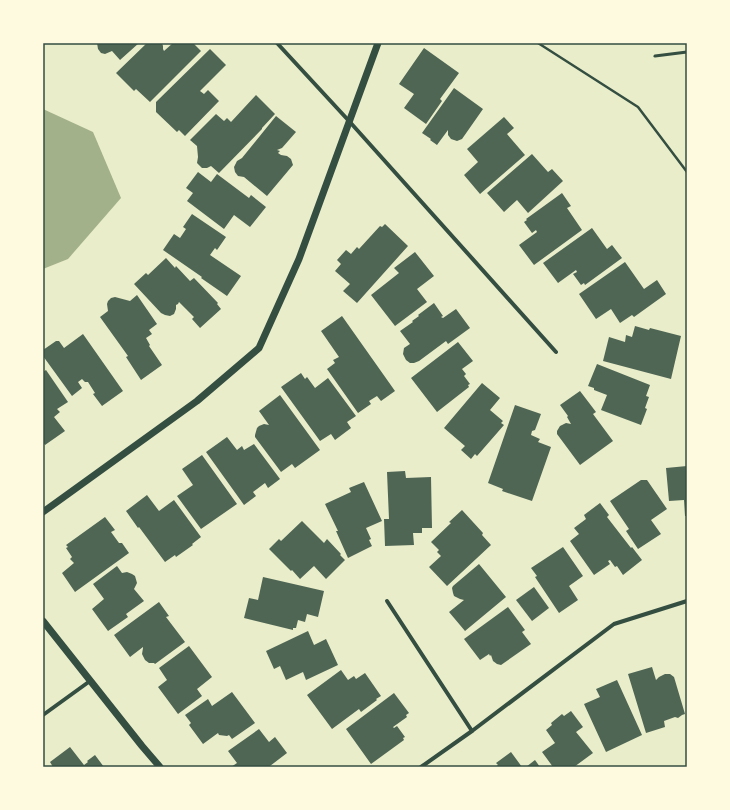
<svg xmlns="http://www.w3.org/2000/svg" width="730" height="810" font-family="'Source Sans 3',sans-serif">
<style>
.water{fill:#a3b18a}
.building{fill:#4f6655}
.lines{fill:none;stroke-linecap:round;stroke-linejoin:round}
.path{stroke:#344e41;stroke-width:2.5}
.service{stroke:#344e41;stroke-width:3}
.minor{stroke:#344e41;stroke-width:4}
.tertiary{stroke:#344e41;stroke-width:7}
.neatline{fill:none;stroke:#344e41;stroke-width:1.5}
</style>
<rect width="100%" height="100%" fill="#e9edc9"/>
<path class="water" d="M43,109l50,23 28,66 -53,61 -25,10z"/>
<g class="building">
<path d="M97,43h42l-19,17 -8,-9 -7,3 -4,-1 -3,-4z"/>
<path d="M147,43h15l1,3v3l1,2 9,-8h20l8,8 -51,51 -14,-13 -2,2 -18,-18z"/>
<path d="M424,48l35,25 -19,26 2,2 -16,23 -22,-16 10,-14 -15,-10z"/>
<path d="M210,49l16,16 -26,26 4,3 4,-4 11,11 -34,35 -6,-6 -2,2 -21,-20v-10z"/>
<path d="M454,88l29,21 -21,30 -5,2 -6,-2 -3,-4v-5l-11,15 -7,-5 1,-1 -9,-6z"/>
<path d="M256,95l19,19 -13,14v1l-43,44 -8,-7 -4,2h-5l-5,-5 1,-6 -1,-11 -7,-6 26,-26 8,7 3,-3 4,4z"/>
<path d="M276,116l20,16 -14,16 -5,2 3,1 -2,2 3,2 6,1 4,3 2,6 -26,31 -23,-19 -6,-1 -3,-4 -1,-5 3,-6 5,-3z"/>
<path d="M504,117l10,11 -7,6 18,21 -45,39 -16,-19 14,-13 -11,-13z"/>
<path d="M532,154l16,18 4,-3 11,12 -35,32 -11,-13 -13,12 -17,-19z"/>
<path d="M198,172l13,10 6,-8 32,24 2,-3 15,12 -16,20 -16,-12 -10,14 -37,-28 6,-8 -7,-5z"/>
<path d="M562,193l9,13 -4,2 15,22 -48,35 -15,-20 18,-13 -1,-2 -4,3 -8,-11 3,-2 -1,-1z"/>
<path d="M192,214l34,23 -9,13 -2,-2 -5,7 31,21 -14,20 -26,-18 1,-1 -39,-27 11,-16 6,4 6,-9 -3,-2z"/>
<path d="M385,224l23,22 -51,57 -14,-12 7,-7 -15,-13 6,-7 -4,-4 9,-10 5,4 6,-7 2,2 21,-23 2,1z"/>
<path d="M592,228l15,21 5,-4 10,13 -37,27 -1,-2 -3,2 -8,-11 4,-2 -1,-2 -18,13 -15,-20z"/>
<path d="M415,252l19,24 -17,13 10,13 -32,24 -24,-31 28,-22 -5,-5z"/>
<path d="M166,258l9,10 1,-2 14,15 4,-3 24,25 -1,1 4,5 -21,19 -8,-9 2,-2 -15,-15 -1,2 -2,1v4l-2,5 -4,2 -5,-1 -4,-2 -27,-29 12,-11 2,2z"/>
<path d="M625,262l19,27 13,-9 9,14 -32,23 -2,-2 -12,8 -9,-14 -15,10 -17,-25z"/>
<path d="M137,295l20,29 -8,6 3,4 -6,4 4,7 -1,1 13,19 -21,15 -15,-23 2,-1 -28,-39 8,-6 -1,-7 1,-3 3,-3 4,-1 15,4z"/>
<path d="M434,303l9,13 -2,1 2,1 13,-9 14,19 -22,16 -2,-3 -27,20 -5,2h-4l-4,-3 -3,-6 1,-6 6,-4 -10,-13 13,-9 -1,-1 7,-5 -1,-1z"/>
<path d="M342,316l53,75 -14,10 -4,-5 -8,5 2,3 -13,9 -31,-44 8,-6 -2,-3 6,-3 -18,-26z"/>
<path d="M635,326l14,4 1,-2 31,8 -10,43 -68,-18 6,-24 16,5 1,-7 6,2z"/>
<path d="M83,334l40,57 -21,15 -9,-12 2,-1 -7,-11h-3l-3,-3 -4,3 4,6 -10,8 -29,-40v-6l13,-9h3l5,7z"/>
<path d="M458,342l15,19 -11,8 4,5 -2,2 6,8 -2,1 1,2 -32,25 -26,-34z"/>
<path d="M597,364l53,21 -4,11 3,1 -4,11 2,1 -6,16 -40,-15 6,-15 -13,-5v-2l-6,-2z"/>
<path d="M46,370l22,32 -11,7 3,3 -6,5 11,14 -20,14 -2,-3v-70z"/>
<path d="M301,373l4,6 2,-2 8,11 13,-10 28,38 -9,6 4,6 -16,12 -4,-6 -11,7 -39,-54z"/>
<path d="M482,383l18,15 -10,12 13,11 -2,2 3,2 -27,31 -2,-2 -4,5 -10,-9 4,-4 -21,-18z"/>
<path d="M580,391l16,21 -3,2 20,27 -33,24 -23,-31v-3l3,-5 6,-3 5,1 -4,-7 1,-1 -8,-11z"/>
<path d="M280,395l40,55 -25,18 -3,-4 -11,8 -26,-35v-2l2,-7 2,-2 5,-2 5,1 -10,-14z"/>
<path d="M515,405l26,9 -6,16 -3,1 -1,4 9,4 -2,3 13,5 -19,54 -30,-10 1,-2 -15,-6z"/>
<path d="M227,437l10,13 5,-4 2,4 10,-6 26,35 -12,9 -3,-5 -12,9 3,4 -12,9 -38,-53z"/>
<path d="M202,455l35,49 -36,25 -24,-33 16,-11 -11,-16z"/>
<path d="M687,466v50h-2l-1,-16 -15,1 -3,-33z"/>
<path d="M405,471l1,7 25,-1 1,51h-10v5h-9l1,12 -29,1 -1,-27h5l-2,-47z"/>
<path d="M641,480h6l20,29 -16,11 10,14 -23,15 -12,-18 3,-2 -19,-28z"/>
<path d="M364,482l18,39 -16,7 5,11 -2,1 3,6 -24,12 -12,-27h2l-13,-27 26,-12 -2,-4z"/>
<path d="M147,495l12,16 15,-11 27,37 -9,7 1,1 -17,12 -1,-2 -10,7 -26,-35 -1,1 -12,-17z"/>
<path d="M600,503l9,12 -2,2 24,31 1,-1 10,13 -19,15 -6,-9 -2,1 -5,-7 -2,1 2,3 -16,11 -24,-34 9,-7 -5,-6 12,-9 -2,-4z"/>
<path d="M462,510l21,23 -1,2 9,10 -44,41 -18,-19 12,-11 -4,-4 2,-2 -8,-8 20,-19 -2,-1z"/>
<path d="M105,517l10,13 -4,2 8,11h3l7,10 -54,39 -13,-19 12,-10 -4,-4 2,-2 -6,-9 2,-1 -2,-2z"/>
<path d="M302,521l22,22 3,-4 14,15 -1,1 5,5 -19,19 -12,-13 -14,13 -8,-9 -1,1 -22,-22 10,-10 2,2z"/>
<path d="M563,547l20,29 -14,10 9,14 -19,13 -24,-36 2,-1 -6,-8z"/>
<path d="M479,564l27,33 -41,34 -16,-19 15,-12 -4,-1 -6,-3 -1,-3 -1,-5 1,-2z"/>
<path d="M117,566l5,7 5,-1 5,2 3,2 2,7 -3,6 10,12 -18,13 2,3 -20,14 -16,-22 12,-10 -11,-15z"/>
<path d="M263,577l61,14 -6,26 -11,-3 -2,8 -7,-2 -2,8h-3v2l-49,-12 5,-20 9,2z"/>
<path d="M534,587l15,21 -17,13 -16,-21z"/>
<path d="M159,602l10,14 -3,1 19,25 -30,22 -1,-1h-5l-4,-3 -3,-6 1,-6v-1l-13,10 -16,-22z"/>
<path d="M508,607l17,23 -3,2 9,12 -30,21 -4,-1 -4,-3 -2,-6 -1,1 -1,-2 -9,6 -16,-21z"/>
<path d="M308,631l6,14 12,-6 12,26 -32,15 -3,-8 -17,8 -6,-14 -6,3 -8,-18z"/>
<path d="M189,646l23,31 -15,12 5,7 -24,18 -20,-27 9,-7 -8,-12z"/>
<path d="M652,667l4,13 3,-3 6,-3h5l4,3 11,37 -3,1 -4,3 -3,-1 -11,4 1,6 -19,6 -18,-59z"/>
<path d="M341,670l7,10 6,-4 2,3 9,-6 16,23 -5,3 1,1 -16,12 -2,-3 -27,20 -25,-34z"/>
<path d="M617,680l25,55 -36,17 -22,-48 16,-7 -4,-8z"/>
<path d="M232,692l23,31 -23,16 -3,-4 -2,1 -8,-1 -1,-2 -15,11 -14,-19 2,-2 -6,-8 23,-16 4,7z"/>
<path d="M394,693l15,20 -3,2 1,2 -14,10 1,1 3,-2 8,11 -2,1 1,2 -33,24 -25,-35z"/>
<path d="M571,711l12,16 -7,5 17,21 -19,14h-21l-11,-15 13,-9 -9,-13 6,-5 -1,-2 11,-9 2,2z"/>
<path d="M259,729l10,13 6,-5 12,16 -17,13 1,1h-40l6,-4 -9,-12z"/>
<path d="M70,747l14,18 4,-3 -1,-1 8,-6 9,12h-51l-3,-5z"/>
<path d="M511,752l11,15h-27l3,-2 -2,-2z"/>
<path d="M535,760l5,7h-14z"/>
</g>
<g class="lines">
<path class="path" d="M538,43l100,64 49,65"/>
<path class="service" d="M655,56l32,-4"/>
<g class="minor">
<path d="M277,43l72,78 207,231"/>
<path d="M387,601l85,130"/>
<path d="M43,715l47,-34"/>
<path d="M421,767l51,-36 142,-107 73,-23"/>
</g>
<g class="tertiary">
<path d="M43,512l154,-111 62,-53 40,-89 79,-216"/>
<path d="M43,621l99,125 18,21"/>
</g>
</g>
<rect width="730" height="810" fill="none" stroke="#fefae0" stroke-width="88"/>
<rect x="44" y="44" width="642" height="722" class="neatline"/>
</svg>
